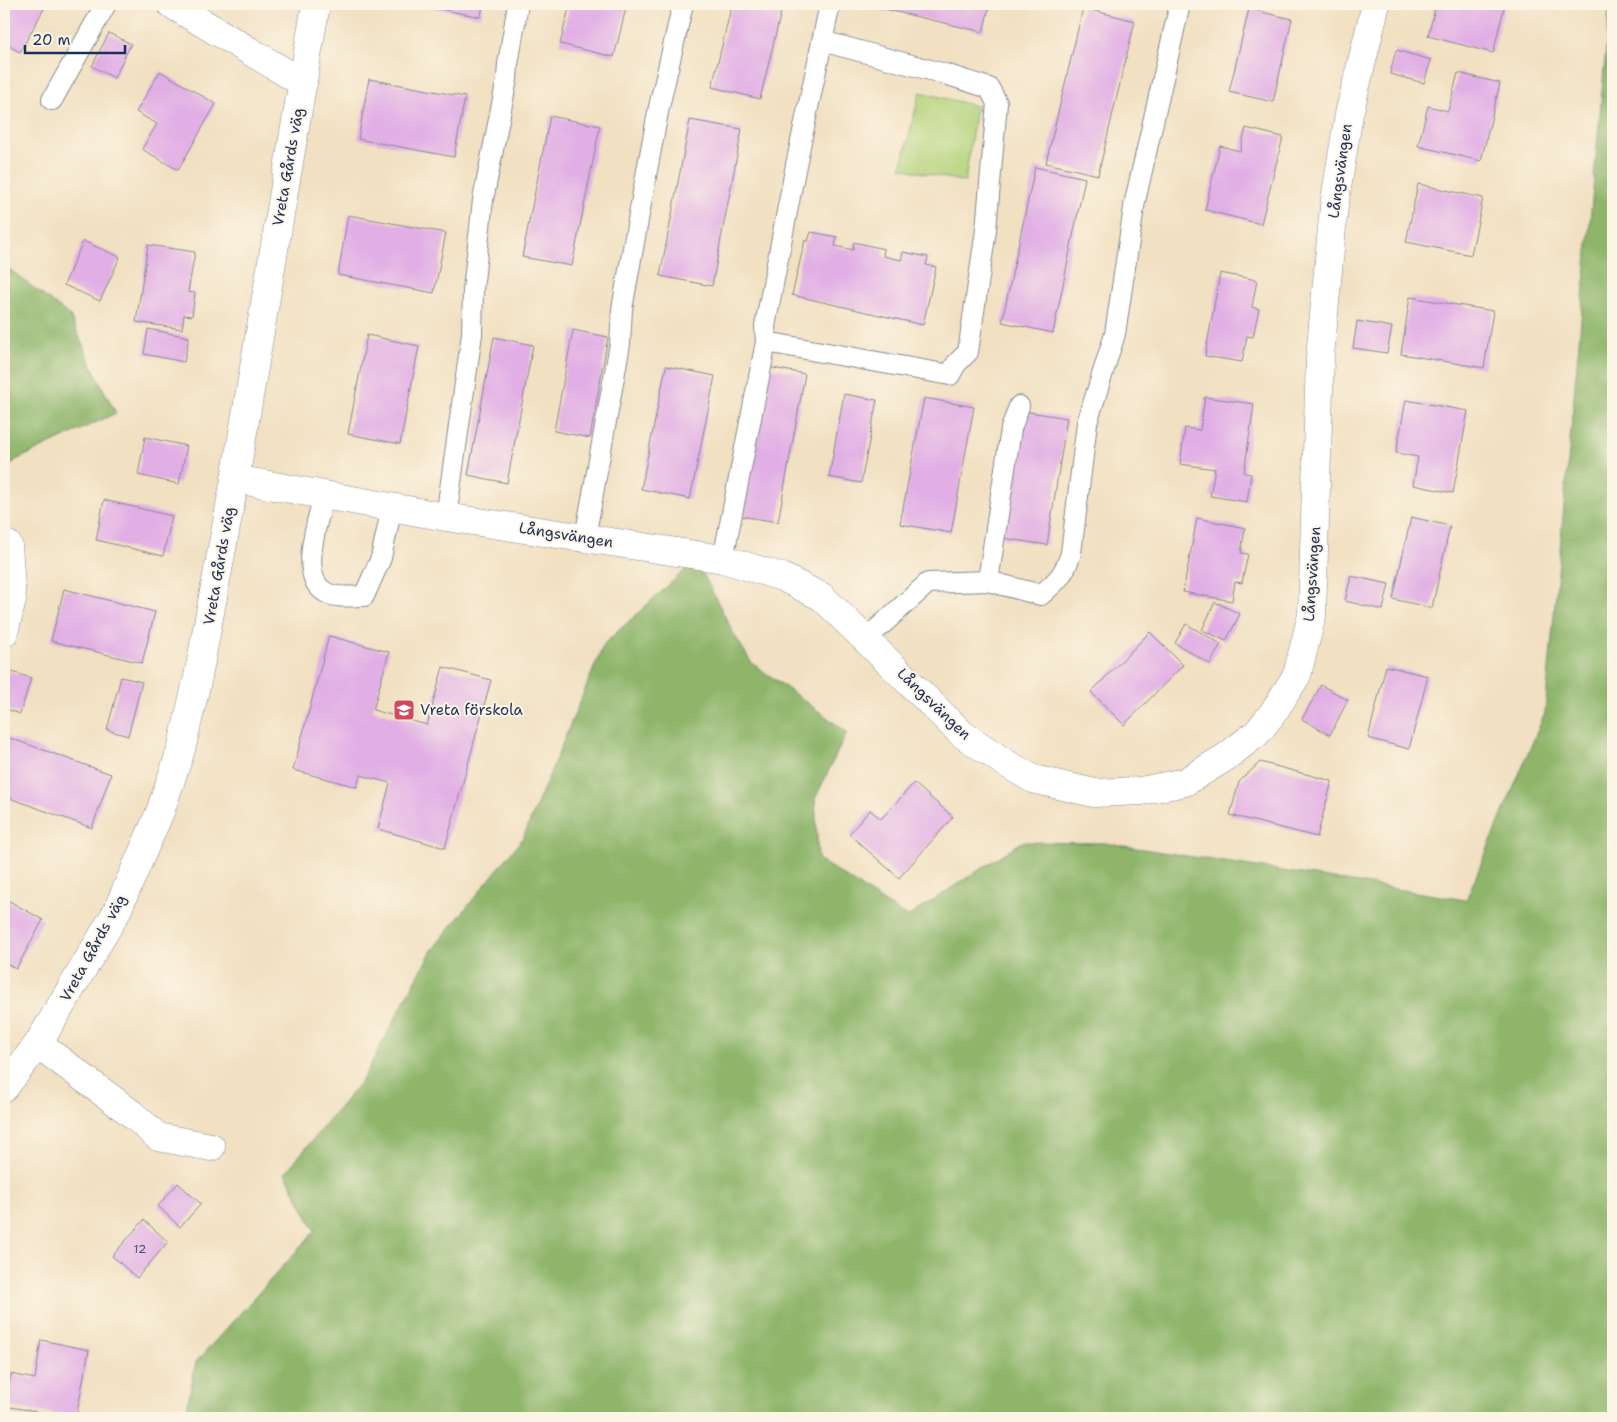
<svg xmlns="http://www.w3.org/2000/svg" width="1617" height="1422" font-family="'Shantell Sans',sans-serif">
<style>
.green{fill:#b3d37a;stroke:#67816c}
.forest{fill:#8eb56a;stroke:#547264}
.building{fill:#e1afe5}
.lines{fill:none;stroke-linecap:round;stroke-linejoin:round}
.service-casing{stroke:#868890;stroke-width:22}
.minor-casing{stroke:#868890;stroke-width:29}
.service{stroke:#fff;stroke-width:20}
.minor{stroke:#fff;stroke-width:28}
.labels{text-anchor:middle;stroke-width:4;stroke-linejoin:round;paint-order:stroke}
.number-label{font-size:12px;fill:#4c4f80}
.street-label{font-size:15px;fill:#1b2f5e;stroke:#fcf5e5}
.poi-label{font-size:15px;fill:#1b2f5e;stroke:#fcf5e5;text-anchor:start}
</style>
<rect width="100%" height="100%" fill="#fcf5e5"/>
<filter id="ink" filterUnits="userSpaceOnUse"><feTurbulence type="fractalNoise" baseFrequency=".02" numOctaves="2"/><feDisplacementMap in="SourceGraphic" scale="10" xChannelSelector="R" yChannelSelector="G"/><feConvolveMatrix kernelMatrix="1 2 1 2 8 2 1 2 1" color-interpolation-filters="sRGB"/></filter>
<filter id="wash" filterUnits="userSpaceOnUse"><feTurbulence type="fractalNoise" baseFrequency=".0096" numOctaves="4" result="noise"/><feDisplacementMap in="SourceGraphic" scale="20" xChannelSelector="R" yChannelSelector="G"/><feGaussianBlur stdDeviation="1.12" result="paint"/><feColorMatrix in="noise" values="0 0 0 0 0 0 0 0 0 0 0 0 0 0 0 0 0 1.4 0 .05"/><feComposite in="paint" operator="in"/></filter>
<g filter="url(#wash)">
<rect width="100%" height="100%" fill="#f1e0c1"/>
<path class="green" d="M920,92l56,14 -11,76 -64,-14z"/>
<g class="forest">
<path d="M1610,4h3v1414h-1428l11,-56 119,-131 -30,-58 78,-94 69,-129 91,-112 81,-194 92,-84 39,76 16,26 96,70 -32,67 3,60 89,58 115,-75 83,1 361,57 79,-187z"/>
<path d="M4,265l66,51 28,63 18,34 -100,47 -12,11z"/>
</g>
<g id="blocks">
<g class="building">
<path d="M4,4l42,1 -26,47 -16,-9z"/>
<path d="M413,4h70l-2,13z"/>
<path d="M570,4h57l-13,53 -54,-13z"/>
<path d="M732,4h51l-23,95 -48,-12z"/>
<path d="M863,4h127l-7,28z"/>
<path d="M1436,4h69l-12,49 -65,-17z"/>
<path d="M1083,8l52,13 -37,154 -52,-12z"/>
<path d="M1249,9l43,10 -19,83 -44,-10z"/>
<path d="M109,33l22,11 -17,34 -22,-12z"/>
<path d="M1396,50l35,10 -7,23 -34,-9z"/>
<path d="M160,71l56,33 -38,66 -36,-21 15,-25 -21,-12z"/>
<path d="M1458,73l42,10 -19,78 -63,-15 10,-40 20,5z"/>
<path d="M369,79l96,18 -11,60 -96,-18z"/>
<path d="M550,116l50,10 -28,140 -50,-9z"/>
<path d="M690,120l52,9 -30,157 -52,-10z"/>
<path d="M1246,128l37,9 -22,87 -56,-14 15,-64 20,5z"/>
<path d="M1035,167l50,11 -32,155 -51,-11z"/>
<path d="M1418,184l65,14 -12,57 -65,-13z"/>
<path d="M348,215l98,18 -12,60 -96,-18z"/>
<path d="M811,232l26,5 -2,9 18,4 1,-8 30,7 -1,7 18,4 2,-8 25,5 -2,8 10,2 -13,58 -131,-30 13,-55 3,1z"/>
<path d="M83,241l37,16 -20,44 -36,-16z"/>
<path d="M148,245l47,7 -7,40 7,1 -3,23 -8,-1 -2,14 -46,-7z"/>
<path d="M1220,273l37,7 -5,27 7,2 -6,28 -6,-1 -5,26 -37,-6z"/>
<path d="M1410,297l83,14 -9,57 -83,-14z"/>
<path d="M1357,321l35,6 -5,26 -34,-5z"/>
<path d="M148,329l41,8 -5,25 -40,-8z"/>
<path d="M573,330l35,7 -18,101 -36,-7z"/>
<path d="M367,335l52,11 -19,98 -52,-10z"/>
<path d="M494,337l39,8 -26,138 -39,-8z"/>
<path d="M666,366l49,10 -25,123 -49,-10z"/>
<path d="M768,367l37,7 -27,148 -37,-6z"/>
<path d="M844,394l33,6 -16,83 -32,-6z"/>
<path d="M1205,397l49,7 -10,69 7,1 -4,28 -37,-6 5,-27 -35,-5 5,-36 15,2z"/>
<path d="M924,398l50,9 -23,126 -51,-9z"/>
<path d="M1406,400l62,11 -15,82 -40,-8 5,-28 -22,-4z"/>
<path d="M1023,411l44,7 -20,127 -45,-7z"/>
<path d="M145,437l42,9 -8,38 -41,-9z"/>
<path d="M104,500l68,16 -9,40 -67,-16z"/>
<path d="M1411,517l39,9 -18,82 -39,-9z"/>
<path d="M1197,518l48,10 -4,25 7,1 -6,29 -7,-1 -3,19 -49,-9z"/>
<path d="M1351,576l38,8 -6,26 -38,-9z"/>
<path d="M64,589l91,23 -13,51 -91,-22z"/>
<path d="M1215,602l25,12 -14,27 -24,-11z"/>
<path d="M1186,624l35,20 -11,20 -35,-21z"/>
<path d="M1150,632l33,33 -59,60 -33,-33z"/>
<path d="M329,636l60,16 -16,58 54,15 16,-58 48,13 -46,168 -67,-19 12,-46 -30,-8 -3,12 -64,-17z"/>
<path d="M1386,666l42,10 -19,73 -41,-11z"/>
<path d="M9,671l22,7 -11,36 -16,-6v-21z"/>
<path d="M121,677l21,5 -14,54 -21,-6z"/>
<path d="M1321,685l27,15 -18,35 -28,-16z"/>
<path d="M4,736l107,38 -19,54 -88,-32z"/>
<path d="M1260,762l72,19 -15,56 -87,-22 9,-33z"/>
<path d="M914,783l39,34 -54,61 -50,-44 21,-24 11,9z"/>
<path d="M4,898l39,22 -27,49 -12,-7z"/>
<path d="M178,1183l23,21 -21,23 -22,-21z"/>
<path d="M144,1220l24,22 -31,36 -25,-22z"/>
<path d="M41,1340l48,10 -13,68 -72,-12 7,-32 24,5z"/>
</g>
</g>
</g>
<g filter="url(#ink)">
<use href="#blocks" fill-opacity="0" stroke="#868890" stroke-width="1"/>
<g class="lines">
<g class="service-casing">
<g id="service">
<path d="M52,100l54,-96"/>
<path d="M766,342l184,33 6,-11 12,-12 18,-122 11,-127 -8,-15 -44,-14 -123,-33"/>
<path d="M324,496c-6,23 -26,81 1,96 11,7 27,4 39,4l17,-38 11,-51"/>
<path d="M446,517l26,-183 1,-44 10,-90 24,-121 1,-15 10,-60"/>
<path d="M585,538l35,-194 2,-35 26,-144 11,-58 24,-103"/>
<path d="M723,559l43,-217 -1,-16 31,-161 34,-161"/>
<path d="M988,581l23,-152 8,-23"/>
<path d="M866,639l62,-56 60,-2 53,14c16,-14 24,-21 30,-42l16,-130 28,-89 20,-133 45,-197"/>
</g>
</g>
<g class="minor-casing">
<g id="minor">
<path d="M171,4l132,79"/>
<path d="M235,479l211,38 277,42 59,18 40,20 140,137 45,30 26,15 61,14 47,-2 44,-9 41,-25 31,-24 16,-20 24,-38 15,-60 8,-258 14,-151 15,-92 27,-110"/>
<path d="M4,633l8,-33 -4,-55"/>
<path d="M38,1044l94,70 26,23 53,10"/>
<path d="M4,1088l34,-44 78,-131 44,-101 21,-62 17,-73 37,-198 81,-475"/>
</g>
</g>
<use href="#service" class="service"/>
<use href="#minor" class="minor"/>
</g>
</g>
<defs>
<g id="school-square" transform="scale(1.125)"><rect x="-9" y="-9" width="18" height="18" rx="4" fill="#d1495b" stroke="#fcf5e5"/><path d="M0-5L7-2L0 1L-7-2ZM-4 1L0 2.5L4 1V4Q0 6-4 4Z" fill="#fff"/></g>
</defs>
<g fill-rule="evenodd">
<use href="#school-square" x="404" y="710"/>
</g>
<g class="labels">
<g class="number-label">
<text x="140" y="1253">12</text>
</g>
<g class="street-label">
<text transform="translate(288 167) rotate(-80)" y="5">Vreta Gårds väg</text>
<text transform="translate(1340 171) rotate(-82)" y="5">Långsvängen</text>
<text transform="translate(566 535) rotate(9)" y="5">Långsvängen</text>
<text transform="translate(219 566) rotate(-80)" y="5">Vreta Gårds väg</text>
<text transform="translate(1312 574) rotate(-86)" y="5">Långsvängen</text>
<text transform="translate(934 704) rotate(44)" y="5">Långsvängen</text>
<text transform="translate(93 948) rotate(-61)" y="5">Vreta Gårds väg</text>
</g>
<g class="poi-label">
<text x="420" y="715">Vreta förskola</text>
</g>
</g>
<rect width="1617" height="1422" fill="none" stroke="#fcf5e5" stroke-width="20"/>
<path d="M25 45v8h100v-8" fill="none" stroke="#1b2f5e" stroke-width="2.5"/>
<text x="32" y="45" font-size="15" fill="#1b2f5e" stroke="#fcf5e5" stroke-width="4" paint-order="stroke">20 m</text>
</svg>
